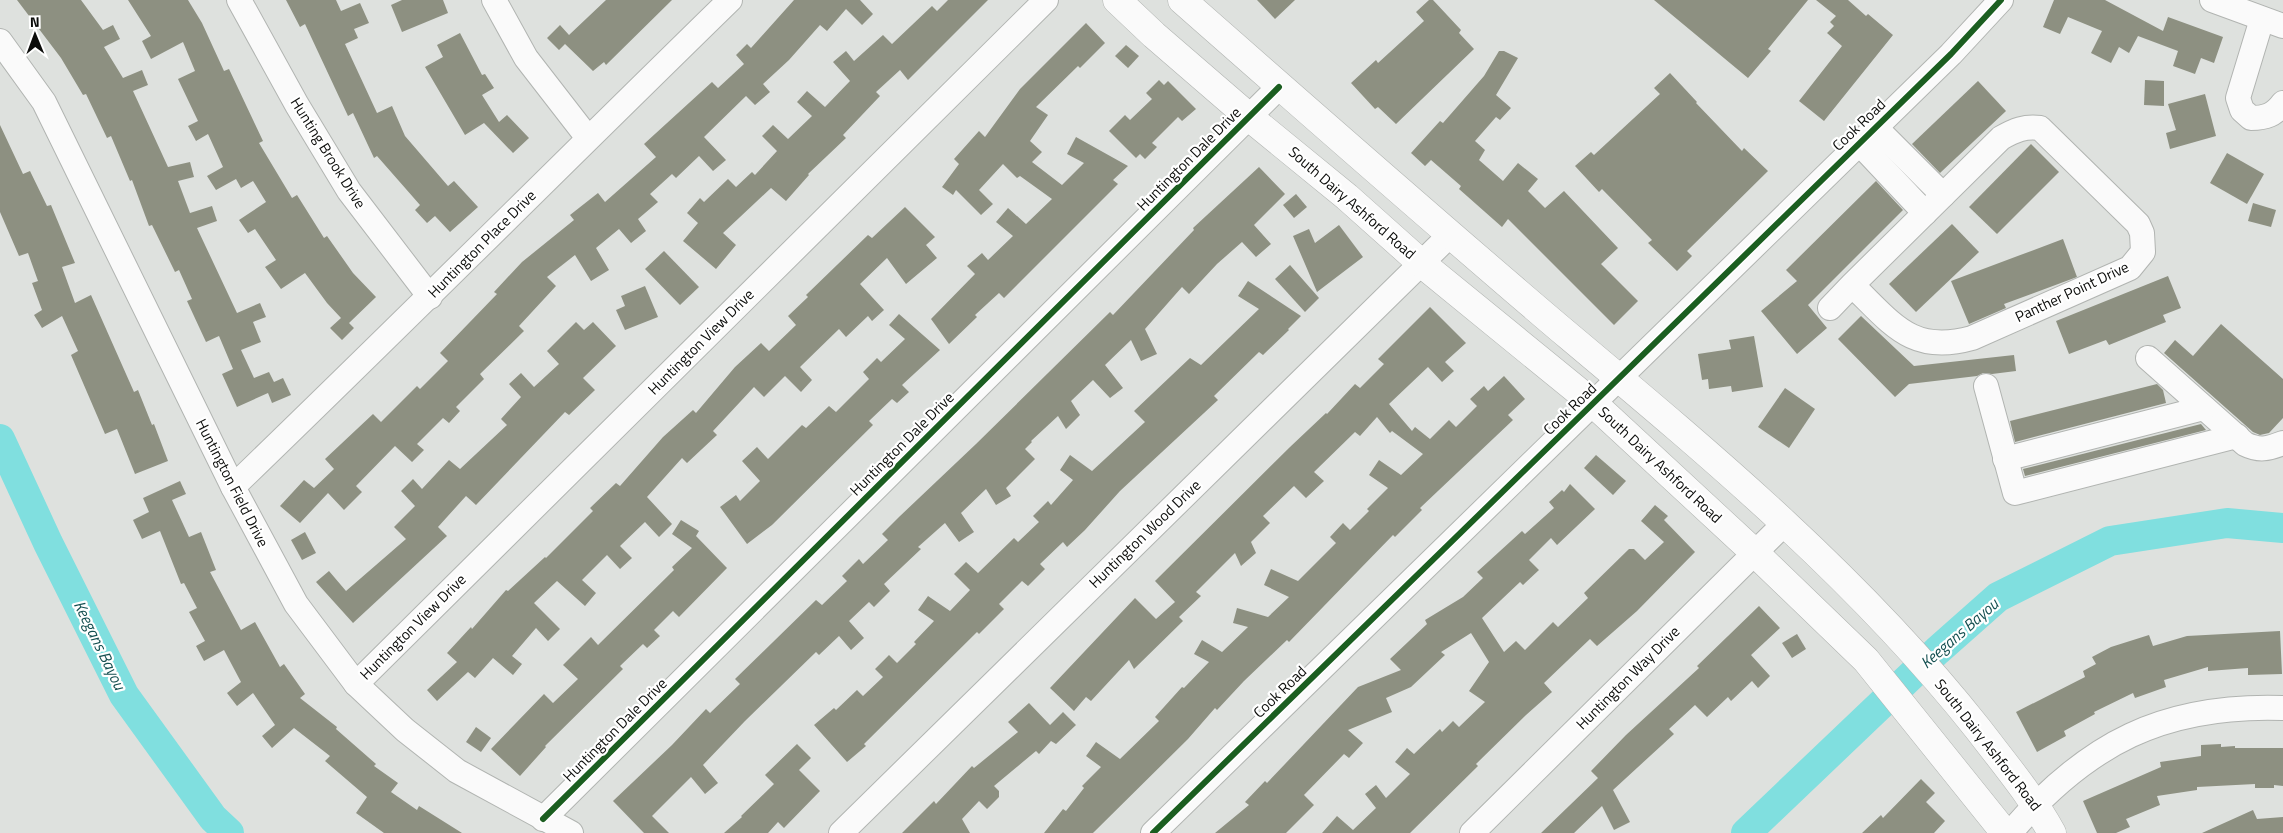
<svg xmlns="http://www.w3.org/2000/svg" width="2283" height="833" font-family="'Titillium Web',sans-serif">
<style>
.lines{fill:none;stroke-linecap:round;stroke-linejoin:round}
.river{stroke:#80dfdf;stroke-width:30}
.building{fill:#8d9081}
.minor-casing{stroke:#b1b4b1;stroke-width:26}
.major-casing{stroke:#b1b4b1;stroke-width:29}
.minor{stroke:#fafafa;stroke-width:24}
.major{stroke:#fafafa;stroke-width:28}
.cycleway-casing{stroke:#fff;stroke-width:9}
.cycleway{stroke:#1b5e20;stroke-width:6}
.labels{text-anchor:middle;stroke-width:4.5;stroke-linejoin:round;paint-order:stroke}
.street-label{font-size:15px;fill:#0b0c0a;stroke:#fff}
.water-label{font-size:16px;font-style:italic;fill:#144f50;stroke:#fff}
</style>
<rect width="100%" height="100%" fill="#dee1de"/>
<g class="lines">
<g class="river">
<path d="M0,439l48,104 76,152 89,123 16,15"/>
<path d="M1746,833l191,-182 61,-54 112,-56 117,-18 56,5"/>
</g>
</g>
<g class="building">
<path d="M17,0h64l22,30 10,-5 7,14 -16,8 19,31 19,-8 6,15 -15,6 35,76 22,-5 4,15 -16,4 12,32 22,-7 5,15 -20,7 40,85 23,-10 6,14 -13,5 8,20 -20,8 13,28 15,-6 5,10 9,-4 8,17 -19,8 -4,-10 -31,14 -15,-33 11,-5 -14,-33 -13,6 -19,-41 5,-2 -13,-29 -4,2 -23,-47 -3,1 -17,-46 -2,1 -19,-45 -4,2 -21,-44 -3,1 -22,-37z"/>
<path d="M128,0h60l14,23 22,48 5,-2 34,72 -4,2 33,55 5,-3 27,43 3,-2 26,37 23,24 -27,26 5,5 -12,12 -12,-12 11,-10 -14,-15 -22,-30 -24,16 -16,-22 11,-7 -21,-31 -7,4 -9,-13 27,-18 -13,-21 -12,7 -5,-9 -20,11 -9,-14 16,-9 -15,-33 -12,7 -8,-15 10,-5 -20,-42 17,-8 -12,-29 -32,17 -9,-18 9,-5z"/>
<path d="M286,0h50l5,11 19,-8 9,20 -15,6 4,9 -13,6 32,69 15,-7 13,30 43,50 6,-5 24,26 -28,25 -15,-16 -8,7 -12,-13 5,-5 -43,-49 -3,2 -21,-45 -5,3 -43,-92 -5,3z"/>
<path d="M402,0h41l5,13 -46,19 -11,-27z"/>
<path d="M606,0h66l-66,65 -2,-3 -11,9 -28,-27 -6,6 -12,-12 13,-13 9,10z"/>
<path d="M794,0h66l13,14 -11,11 -16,-16 -19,22 -7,-6 -31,35 -26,24 7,8 -15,13 -9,-9 -42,41 22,23 -13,11 -14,-15 -23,22 -4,-4 -22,20 8,8 -20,17 8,12 -15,12 -12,-14 -23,19 13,22 -18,11 -16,-26 -28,22 9,9 -37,40 5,5 -44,43 4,5 -28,28 4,4 -11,12 -6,-5 -26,26 7,6 -12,12 -17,-16 -39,40 6,6 -18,18 -16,-17 -28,30 -20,-17 24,-26 10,8 20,-19 -9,-10 48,-45 8,8 36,-36 3,3 28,-28 -8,-8 57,-59 -3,-2 28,-30 52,-42 -4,-5 28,-22 7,9 51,-45 -12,-13 68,-62 6,6 26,-24 -8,-9 11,-11 4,4z"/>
<path d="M948,0h40l-80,80 -8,-10 -24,22 4,4 -37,39 3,3 -38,36 1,1 -23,26 -15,-13 -48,45 13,12 -20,24 -33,-28 15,-18 -11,-10 13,-15 4,4 24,-23 8,8 16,-15 3,3 22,-24 -15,-15 11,-11 15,14 24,-23 -15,-14 10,-11 18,16 25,-26 -17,-19 13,-11 8,10 29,-26 9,9 40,-38 5,5z"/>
<path d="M1257,0h38l-20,19z"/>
<path d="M1429,0h4l28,30 -2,3 15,16 -78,75 -18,-17 -3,2 -24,-26 25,-23 2,3 46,-42 -8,-9z"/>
<path d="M1654,0h154l-40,49 3,2 -23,27z"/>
<path d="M1816,0h32l18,16 2,-2 25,21 -69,86 -25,-20 43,-55 -15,-13 7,-7 -4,-4 6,-6z"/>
<path d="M2054,0h51l58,31 5,-14 55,20 -9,26 -13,-5 -6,16 -22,-8 5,-15 -40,-15 -9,17 -10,-6 -8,16 -20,-10 11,-22 -34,-14 -8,17 -17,-7z"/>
<path d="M1086,23l19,20 -25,25 -2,-2 -42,41 12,8 -18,26 12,11 -10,10 30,23 22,-22 -17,-9 9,-17 52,29 -15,14 5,4 -114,114 -5,-5 -24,22 2,2 -28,27 -18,-25 44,-45 -8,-8 15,-13 6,7 25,-24 -17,-14 12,-14 18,16 26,-25 -32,-23 -3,2 -14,-14 -24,26 14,14 -12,11 -25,-25 -3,5 -11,-8 17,-23 -5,-5 25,-28 6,6 35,-48z"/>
<path d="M460,33l22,42 3,-1 9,14 -12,7 17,27 8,-7 22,23 -16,15 -29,-30 -19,12 -40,-68 18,-10 -6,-12z"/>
<path d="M1126,45l13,11 -11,12 -13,-12z"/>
<path d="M1499,51h5l14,7 -22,37 15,13 -11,12 -4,-3 -21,24 10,9 -6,10 24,21 15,-18 20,16 -10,12 17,17 19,-17 54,57 -17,16 37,37 -24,24 -106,-106 -6,8 -43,-38 2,-3 -30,-26 -6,6 -14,-13 29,-32 3,2 41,-47z"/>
<path d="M1670,73l27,29 -1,1 46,48 2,-3 24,23 -81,80 5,5 -15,15 -29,-28 4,-3 -50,-51 -3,3 -24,-26 16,-14 3,3 66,-61 -6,-6z"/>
<path d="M1159,80l5,5 4,-4 28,28 -14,12 -4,-4 -26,26 5,4 -12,12 -5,-5 -4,4 -27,-27 16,-16 5,5 22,-21 -6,-6z"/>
<path d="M2145,80l19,1v25l-20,-1z"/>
<path d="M1978,81l28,30 -66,62 -28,-29z"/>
<path d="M2205,94l11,42 -46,13 -4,-16 10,-3 -8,-26z"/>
<path d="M0,125l23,49 7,-3 17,35 4,-1 24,58 -13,4 13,36 16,-8 43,97 4,-2 14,35 2,-1 14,37 -33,13 -18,-45 -12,5 -34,-79 7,-4 -16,-35 -20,12 -8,-13 8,-5 -10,-27 6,-2 -10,-28 -9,3 -19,-44z"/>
<path d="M2031,144l28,28 -62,62 -28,-27z"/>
<path d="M2227,153l37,21 -17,30 -37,-21z"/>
<path d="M1259,167l26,27 -31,31 17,19 -15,13 -14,-15 -25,22 -28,30 -7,-7 -37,42 12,25 -16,7 -10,-21 -26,25 18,23 -13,10 -17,-18 -22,21 9,14 -14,14 -8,-13 -27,25 1,1 -7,7 10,10 -29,29 5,8 -15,9 -10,-16 -25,24 13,19 -15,10 -14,-19 -27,24 3,2 -37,35 6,7 -16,16 -5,-5 -20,19 15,17 -13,12 -12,-14 -20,19 -3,-3 -71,69 -42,44 15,18 -13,11 -14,-17 -39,39 17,17h-25l-31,-32 59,-56 34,-36 4,4 30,-29 -5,-5 81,-79 6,5 25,-24 -5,-5 17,-17 4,5 25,-24 -6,-6 17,-17 77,-73 134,-132 3,3 81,-85 -1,-2z"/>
<path d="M1876,181l27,29 -95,95 19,23 -30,26 -36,-43 36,-30 -11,-11z"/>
<path d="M1296,194l11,13 -13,11 -11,-13z"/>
<path d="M2253,203l23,7 -5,17 -23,-6z"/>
<path d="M905,207l30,30 -9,8 11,13 -31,26 -19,-26 -27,26 24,26 -12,11 -4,-5 -22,21 -7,-8 -39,38 12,13 -11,12 -16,-16 -21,21 -10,-10 -41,44 4,4 -30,28 -5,-5 -35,39 25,27 -13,13 -14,-15 -25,24 12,12 -12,11 -13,-14 -25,25 14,13 -11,13 -28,-25 -23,22 26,26 -12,12 -12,-13 -24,28 10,8 -9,11 -20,-17 -18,20 -7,-6 -31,29 -10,-11 30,-28 -10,-9 24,-26 1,2 34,-39 2,1 37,-34 1,1 47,-47 -3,-3 26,-25 4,3 43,-49 30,-27 3,3 39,-46 26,-24 8,8 27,-26 -8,-9 20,-19 -2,-2 62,-60 4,3z"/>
<path d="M1952,224l27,28 -63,60 -27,-28z"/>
<path d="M1339,225l24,32 -46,35 -24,-56 16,-7 6,14z"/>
<path d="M2063,239l14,38 -73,27 2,4 -37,16 -18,-43z"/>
<path d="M664,251l35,36 -19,18 -35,-36z"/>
<path d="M1290,265l29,33 -14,14 -30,-33z"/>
<path d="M2168,276l13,32 -18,7 3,7 -57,23 -3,-5 -37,14 -13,-33z"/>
<path d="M1248,281l53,35 -13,13 1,1 -26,25 -4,-3 -45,44 4,4 -98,91 -35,39 -18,17 -4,-5 -23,22 5,5 -17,17 -6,-5 -23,23 5,5 -25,25 -2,-2 -113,112 2,2 -19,16 -33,-37 20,-17 2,2 21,-20 6,6 20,-19 -8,-8 14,-14 8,8 19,-19 -2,-2 20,-21 -16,-11 10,-14 22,15 20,-21 -16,-16 12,-12 12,11 36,-35 4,4 21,-20 -6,-6 15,-15 3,4 22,-25 -13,-10 10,-15 22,16 53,-49 -11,-11 56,-53 11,7 58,-56 -21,-13z"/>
<path d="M645,286l13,31 -33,13 -9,-20 9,-4 -4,-10z"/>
<path d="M1430,307l36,36 -21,19 9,9 -12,11 -14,-15 -39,37 23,27 3,-4 15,12 19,-19 7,7 21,-21 -7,-7 14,-13 4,5 16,-15 21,23 -17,16 5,5 -93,88 2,2 -27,27 -2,-2 -104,107 -2,-2 -43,41 -27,29 -2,-2 -27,31 -95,94h-49l19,-24 3,2 18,-23 -2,-2 19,-19 -15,-11 10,-14 24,17 39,-38 -4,-4 27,-30 2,1 25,-26 -15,-8 8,-14 20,12 26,-25 -15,-4 4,-15 31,9 21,-20 -25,-12 7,-16 27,12 38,-38 -6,-6 13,-14 7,7 19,-19 -2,-2 21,-21 -19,-13 10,-15 22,15 22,-21 -31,-23 -2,2 -13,-16 -17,19 -5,-4 -41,40 10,9 -18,17 -12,-12 -31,30 7,7 -19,19 5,11 -15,13 -6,-13 -39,39 5,4 -22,21 4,4 -49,48 -5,-9 -38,41 -5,-4 -12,14 -24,-23 85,-90 21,21 19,-17 -20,-21 135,-134 36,-34 1,1 28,-30 5,4 24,-24 -6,-5z"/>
<path d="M899,314l41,36 -38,35 7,7 -12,11 -5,-4 -23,22 4,4 -101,100 -25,19 -27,-37 16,-12 4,6 20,-20 -18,-20 15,-14 11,12 34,-34 4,3 23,-22 7,6 33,-33 -6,-7 14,-14 4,4 24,-23 -16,-14z"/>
<path d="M1861,316l53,50 100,-11 2,16 -24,3 -9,-1 -6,3 -68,8 -14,13 -57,-58z"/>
<path d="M576,322l8,8 9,-8 23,24 -33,32 12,12 -26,25 -4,-3 -89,93 -10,-9 -28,31 9,9 -94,87 -37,-41 13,-11 17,20 60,-52 -12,-12 21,-21 -14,-15 12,-12 9,10 27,-29 11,9 47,-44 -6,-6 20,-22 -12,-13 12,-11 13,14 25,-23 -12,-13z"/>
<path d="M2221,324l62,55v39l-14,15 -9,2 -7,-3 -89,-79 11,-13 18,16z"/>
<path d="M1754,336l9,51 -31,5 -1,-6 -22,3 -1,-10 -6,1 -4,-26 33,-5 -2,-9z"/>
<path d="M2157,384l6,6 3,13 -151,39 -5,-21z"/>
<path d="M1785,388l30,21 -26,39 -31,-21z"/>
<path d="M2201,424l5,6 -181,46 -2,-7z"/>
<path d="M1596,455l30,26 -13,14 -29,-27z"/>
<path d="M180,481l6,13 -14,6 17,37 12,-5 15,38 -6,2 31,58 14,-8 25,45 4,-3 21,30 -5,4 37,29 -1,2 40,35 -2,2 24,17 -7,9 26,18 2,-4 43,27h-78l-28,-20 11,-16 -42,-36 5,-5 -36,-28 -22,20 -10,-12 13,-11 -22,-32 -16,13 -10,-13 14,-11 -17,-32 -20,11 -8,-15 9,-5 -16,-29 8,-4 -13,-25 -3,1 -21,-53 -18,8 -9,-19 16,-8 -6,-14z"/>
<path d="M1570,484l25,25 -38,36 -6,-7 -22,22 10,10 -16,15 -3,-3 -38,36 22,34 12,-11 9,9 28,-28 5,5 30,-29 -4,-5 45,-44h5l11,11 19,-18 -23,-21 14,-16 13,11 -4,4 31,32 -58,59 -40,35 -7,-7 -46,44 8,9 -26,23 -50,49 2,2 -68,67h-88l15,-17 16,14 23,-22 -11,-14 11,-9 10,13 24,-24 -15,-12 12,-14 7,6 26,-25 2,3 11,-11 6,6 26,-25 -16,-11 20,-29 -18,-29 -30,19 4,3 -34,32 -25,11 6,14 -44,18 15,13 -14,15 -5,-4 -40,41 10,10 -28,28h-71l34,-28 -4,-3 20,-21 2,2 91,-96 43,-17 -11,-11 37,-35 -2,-4 38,-23 20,-19 -6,-6 45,-41 3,3 29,-26 -5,-6 13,-12 2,2z"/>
<path d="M681,520l18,11 -3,5 31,32 -48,49 -6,-6 -19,19 6,6 -13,12 -4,-4 -23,22 3,3 -78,77 1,1 -26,29 -29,-27 53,-55 9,9 25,-24 -15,-14 28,-28 7,8 76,-75 -2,-3 20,-19 -20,-14z"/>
<path d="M305,532l11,21 -14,7 -11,-20z"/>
<path d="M1759,606l21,22 -29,27 19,21 -12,12 -6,-7 -21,20 -3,-4 -21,20 -12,-12 -26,24 5,5 -61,56 17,32 -16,8 -12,-24 -28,27h-33l57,-55 -7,-7 35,-36 73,-67 -2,-2z"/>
<path d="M2280,631l2,43 -34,1v-7l-40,3v-4l-44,13 2,7 -31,11 -2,-5 -39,19 1,2 -31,17 2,5 -29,16 -21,-40 69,-35 -2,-6 13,-7 -4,-7 19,-10 38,-12 4,11 34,-10z"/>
<path d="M1797,634l9,15 -14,9 -10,-15z"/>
<path d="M1029,703l21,22 13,-13 13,13 -20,19 -5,-3 -12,13 -3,-3 -42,35 5,5v6l-12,12 -8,-8 -17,18 8,14h-68l32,-32 2,3 36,-38 2,2 44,-36 -10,-10z"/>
<path d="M476,727l15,11 -10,14 -15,-10z"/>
<path d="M797,744l14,14 -12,12 21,21 -36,37 -6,-6 -10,11h-44l18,-16 -1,-1 33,-32 -9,-9z"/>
<path d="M2221,744v3l14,-1v2h48v38l-9,-1v3h-19v-4l-58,3v3l-40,6 3,9 -34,14 4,8 -14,6h-19l-14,-32 78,-34 -1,-5 41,-6v-11z"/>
<path d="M1921,779l14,14 -9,9 19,19 -11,12h-72l19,-18 2,3z"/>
<path d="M2253,810l4,9 26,-2v16h-81z"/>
</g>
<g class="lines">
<g class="minor-casing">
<g id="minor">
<path d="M239,0l58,105 52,86 81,106"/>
<path d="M494,0l32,58 62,80"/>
<path d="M2212,0l71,26"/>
<path d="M2262,19l-24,79 4,12 9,8c15,0 23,-3 32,-15"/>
<path d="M0,41l44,61 189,385 63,117 60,80 49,46 52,41 114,62"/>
<path d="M1875,127l68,68"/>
<path d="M1859,143l66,70"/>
<path d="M1830,308l22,-23 149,-147c14,-8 24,-12 39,-10l98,96 4,9 1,19 -13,16 -158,70c-61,17 -80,-15 -120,-53"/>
<path d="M2148,358l97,86c14,7 23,5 38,-1"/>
<path d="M1986,386l29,107 222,-57"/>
<path d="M2005,459l199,-51"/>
<path d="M233,487c167,-161 331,-325 497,-487"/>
<path d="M356,684l690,-684"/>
<path d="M543,819l736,-732"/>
<path d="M841,833l609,-598"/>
<path d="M1153,833l798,-779 50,-54"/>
<path d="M1472,833l313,-310"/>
<path d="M2010,833c77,-90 154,-129 273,-125"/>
</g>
</g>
<g class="major-casing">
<g id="major">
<path d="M1117,0l37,35 95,82 98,80 74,66 173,141 161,149 111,107 139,173"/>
<path d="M1182,0c125,110 249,219 376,327 148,124 300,250 420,402 26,34 53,66 74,104"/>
</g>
</g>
<use href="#minor" class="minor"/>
<use href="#major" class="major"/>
<g class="cycleway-casing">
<g id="cycleway">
<path d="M543,819l736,-732"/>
<path d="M1153,833l798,-779 50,-54"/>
</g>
</g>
<use href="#cycleway" class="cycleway"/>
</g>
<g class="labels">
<g class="street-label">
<text transform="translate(1859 125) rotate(-44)" y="5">Cook Road</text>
<text transform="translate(328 153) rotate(58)" y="5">Hunting Brook Drive</text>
<text transform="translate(1189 159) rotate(-45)" y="5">Huntington Dale Drive</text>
<text transform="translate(1352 203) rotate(41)" y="5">South Dairy Ashford Road</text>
<text transform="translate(482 244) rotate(-45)" y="5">Huntington Place Drive</text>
<text transform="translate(2072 292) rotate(-25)" y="5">Panther Point Drive</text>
<text transform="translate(701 342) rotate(-45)" y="5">Huntington View Drive</text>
<text transform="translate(1570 409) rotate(-44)" y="5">Cook Road</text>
<text transform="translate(902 444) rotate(-45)" y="5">Huntington Dale Drive</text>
<text transform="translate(1660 465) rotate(43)" y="5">South Dairy Ashford Road</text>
<text transform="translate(232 483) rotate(63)" y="5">Huntington Field Drive</text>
<text transform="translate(1145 534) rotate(-44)" y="5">Huntington Wood Drive</text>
<text transform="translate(413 627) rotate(-45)" y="5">Huntington View Drive</text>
<text transform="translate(1628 678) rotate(-45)" y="5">Huntington Way Drive</text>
<text transform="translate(1280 692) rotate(-44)" y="5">Cook Road</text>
<text transform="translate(615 730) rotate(-45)" y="5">Huntington Dale Drive</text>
<text transform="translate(1988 745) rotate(52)" y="5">South Dairy Ashford Road</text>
</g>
<g class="water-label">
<text transform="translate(1959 633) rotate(-41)" y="6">Keegans Bayou</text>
<text transform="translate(100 645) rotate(64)" y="6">Keegans Bayou</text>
</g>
</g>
<g transform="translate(35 35) rotate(359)" stroke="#ffffff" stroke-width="4" paint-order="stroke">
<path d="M0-4L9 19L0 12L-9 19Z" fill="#0b0c0a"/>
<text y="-8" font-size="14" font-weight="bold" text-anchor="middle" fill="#0b0c0a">N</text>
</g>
</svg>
